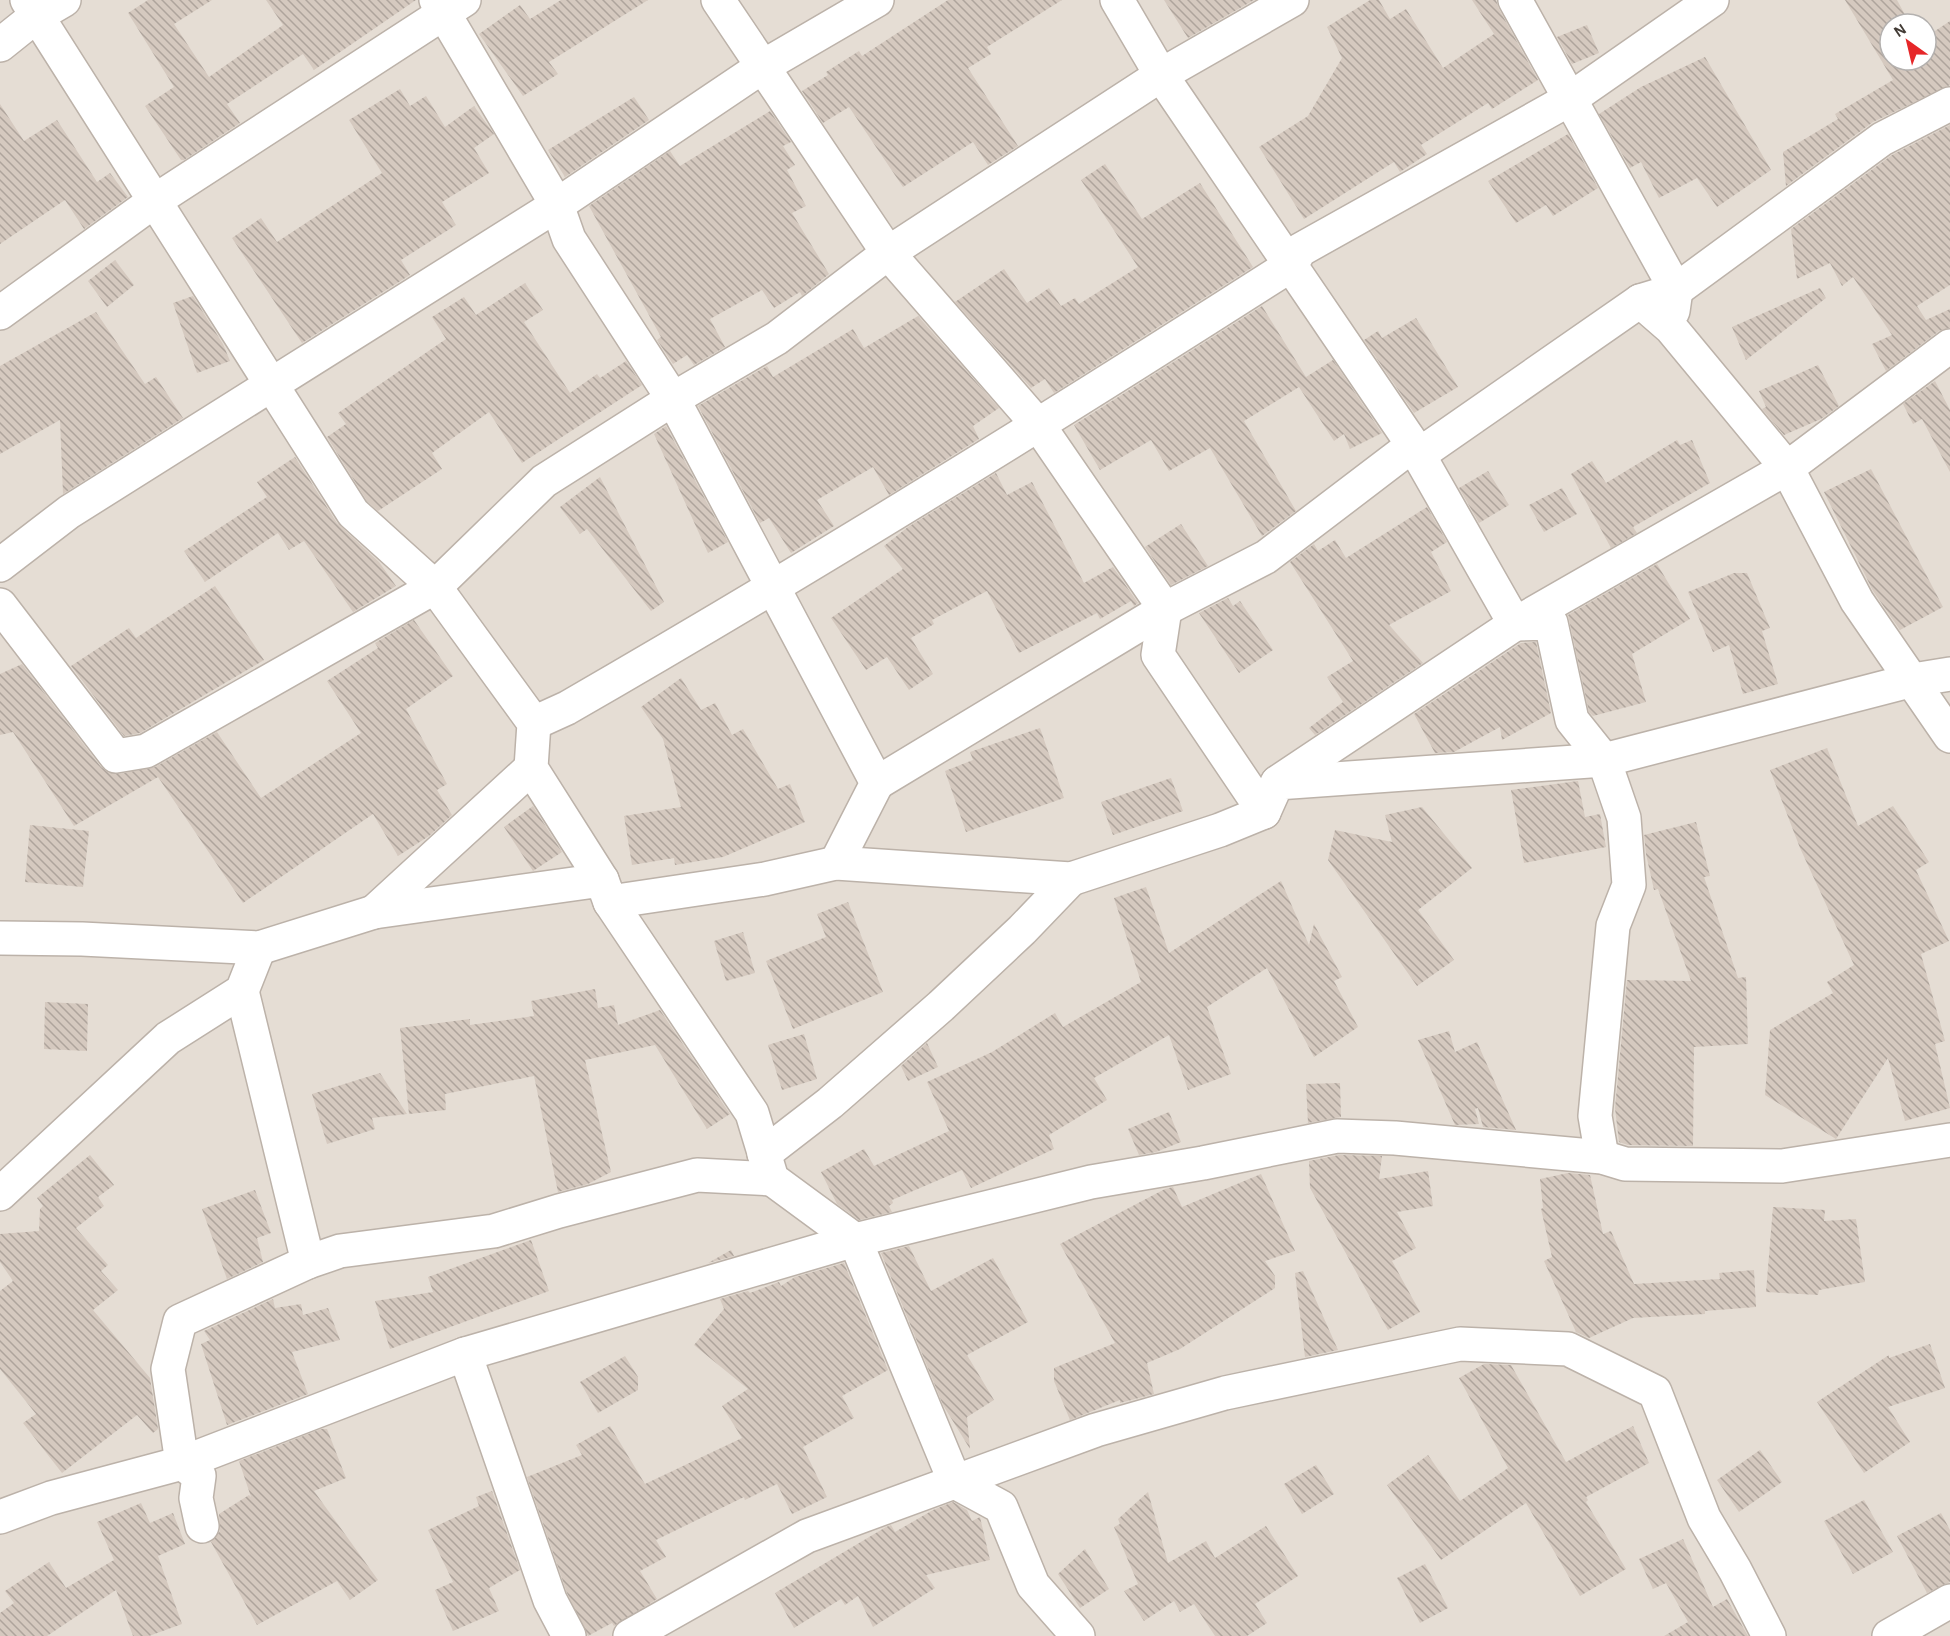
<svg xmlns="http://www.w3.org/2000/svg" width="1950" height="1636" font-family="'Alegreya Sans',sans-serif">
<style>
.residential{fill:#e5ddd4;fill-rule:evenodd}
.building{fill:url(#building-back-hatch)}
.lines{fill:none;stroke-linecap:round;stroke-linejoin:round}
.minor-casing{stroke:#bcb2a9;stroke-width:36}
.minor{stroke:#fff;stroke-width:33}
</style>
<defs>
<pattern id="building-back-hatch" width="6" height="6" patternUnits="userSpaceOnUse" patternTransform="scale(1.5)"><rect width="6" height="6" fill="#d5c9bf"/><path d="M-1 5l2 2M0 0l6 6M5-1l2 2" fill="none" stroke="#aea49c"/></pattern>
</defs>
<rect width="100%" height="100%" fill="#f1ece6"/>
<path class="residential" d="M0,0h1950v1636h-1950zM1890,24h36v36h-36z"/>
<g class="building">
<path d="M148,0h64l-38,24 35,53 74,-52 -17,-25h150l-102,70 -11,-16 -76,50 13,19 -56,37h-3l-36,-54 29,-19 -46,-74z"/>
<path d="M561,0h87l-99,62 9,12 -35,22 -44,-62 41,-29 10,14z"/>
<path d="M948,0h114l-75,47 4,7 -23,14 50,78 -30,19 -15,-23 -70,45 -54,-80 -26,16 -21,-32 26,-16 -2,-3 33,-21 3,5z"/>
<path d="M1164,0h90l-66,38z"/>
<path d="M1370,0h9l11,19 16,-10 37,59 51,-34 -22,-34h24l3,9 39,71 -46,29 -4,-6 -67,42 6,9 -27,18 -6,-10 -90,57 -45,-72 49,-31 34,-58 -15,-31z"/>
<path d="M1845,0h52l13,24h-20v36h36v-23l24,-16v64l-77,37 -87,64 -3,-34 55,-33 -3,-5 58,-34z"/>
<path d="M1587,25l12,28 -27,11 -15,-27z"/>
<path d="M1705,57l66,113 -54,37 -20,-29 -38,20 -18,-36 -11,6 -31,-54 42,-27z"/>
<path d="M400,89l10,17 16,-10 19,31 29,-21 20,28 -20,14 15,25 -47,29 14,23 -55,35 9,15 -108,68 -70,-105 29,-20 16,24 105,-69 -33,-53z"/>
<path d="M634,97l15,23 -84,57 -17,-27z"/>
<path d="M0,104l24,37 33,-21 40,62 13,-9 18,24 -44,32 -19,-29 -65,44z"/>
<path d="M770,111l21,31 -8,4 12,19 -8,5 19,36 -14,7 37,61 -27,22 -2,-4 -26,16 -12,-18 -52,29 15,28 -31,18 -7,-10 -14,9 -16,-24 4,-3 -72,-131 81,-55 10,15z"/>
<path d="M1950,125v160l-33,21 9,14 24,-11v19l-11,3 -53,40 -14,-27 20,-9 -39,-58 -11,9 -12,-23 -33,16 -6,-50 101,-74z"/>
<path d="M1568,134l30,54 -45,28 -7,-11 -30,18 -28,-42z"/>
<path d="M1105,164l37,55 58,-36 53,84 -199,126 -9,-14 -14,9 -76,-86 49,-33 23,34 22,-15 12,18 14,-8 4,6 59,-37 -57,-87z"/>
<path d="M115,260l19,25 -27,22 -19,-26z"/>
<path d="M525,283l18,27 -19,12 46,71 27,-19 3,4 26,-17 16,24 -120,78 -33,-51 -57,41 10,16 -64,42 -11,-10 -40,-64 19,-13 -8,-11 108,-74 -14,-22 32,-20 12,18z"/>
<path d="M1820,288l6,10 -80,62 -14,-33z"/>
<path d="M193,296l30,48 7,17 -33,12 -24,-70z"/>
<path d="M1262,306l44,71 27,-17 49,73 -32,16 -6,-15 -10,7 -35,-54 -55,34 52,90 -34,25 -52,-88 -41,23 -18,-31 -51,30 -26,-45z"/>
<path d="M96,312l49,72 11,-7 27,41 -120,76 -3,-74 -60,34v-88z"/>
<path d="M918,316l81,92 -26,18 6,13 -90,56 -16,-28 -56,33 17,26 -43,27 -22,-35 -9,5 -62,-117 69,-40 6,11 80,-48 11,19z"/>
<path d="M1416,318l42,69 -44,26 -50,-73 14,-9 4,7z"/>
<path d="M1818,365l21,41 -18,13 -37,16 -22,-26 4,-2 -7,-16z"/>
<path d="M1935,381l15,29v62l-28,-53 -9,5 -10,-20z"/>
<path d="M666,426l62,116 -20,11 -54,-119z"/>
<path d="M1677,440l3,5 12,-5 18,43 -77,44 4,6 -26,15 -40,-74 21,-13 14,22z"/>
<path d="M295,457l42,66 42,39 17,24 -43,26 -49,-71 -15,9 -11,-17 -73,49 -21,-31 83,-54 -10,-15z"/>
<path d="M1871,469l72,138 -43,23 -27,-39 -49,-99z"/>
<path d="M1488,471l21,34 -30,18 -20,-35z"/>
<path d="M996,473l11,22 25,-13 52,101 29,-16 25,36 -4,3 -3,-5 -31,18 -3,-6 -78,40 -32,-62 -55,29 2,4 -23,14 22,36 -24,16 -22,-33 -21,13 -35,-52 72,-49 -19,-23 24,-19z"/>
<path d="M600,477l64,125 -13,9 -64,-82 -7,5 -20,-27z"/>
<path d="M1562,488l15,26 -33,18 -15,-27z"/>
<path d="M1427,507l20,35 -16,10 20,39 -62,34 34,38 -108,72 -6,-7 34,-26 -16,-25 26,-16 -63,-99 24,-18 4,7 17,-11 11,18z"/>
<path d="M1181,524l27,42 -37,19 -26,-38z"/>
<path d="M1657,564l33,55 -58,35 14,48 -53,14 -4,-4 -21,-97z"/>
<path d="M1734,573h13l23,55 -8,3 16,53 -35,10 -14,-49 -16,7 -25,-60z"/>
<path d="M215,586l49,74 -124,73 -16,3 -53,-70 58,-38 7,10z"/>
<path d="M1228,598l5,8 7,-5 33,49 -34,23 -40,-60z"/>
<path d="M414,620l39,56 -47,33 41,75 -10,6 15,25 -23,21 -31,20 -25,-42 -130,89 -85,-126 -84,49 -61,-94 -13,3v-61l22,-10 79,103 8,6 10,1 36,-7 62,-35 44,66 100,-65 -34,-52 51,-33 -3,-5z"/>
<path d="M1536,642l15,71 -49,27 -2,-13 -46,25 -19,1 -21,-39 107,-71z"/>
<path d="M681,678l20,32 14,-7 17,32 11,-6 35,60 12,-5 15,38 -82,35 -48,8 -1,-7 -42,7 -8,-49 57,-9 -18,-68 -22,-32z"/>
<path d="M1040,728l24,70 -98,34 -21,-61 28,-11 -3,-8z"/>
<path d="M1827,748l31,78 35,-20 36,56 -13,8 33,71 -28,13 24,87 -10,3 15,64 -45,13 -17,-63 -52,81 -71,-44 5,-65 63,-37 -6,-11 27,-17 -54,-117 -30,-78z"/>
<path d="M1171,778l12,33 -70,24 -12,-33z"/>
<path d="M1578,781l7,36 15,-3 6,33 -82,16 -13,-73z"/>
<path d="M533,806l29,46 -29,19 -29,-44z"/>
<path d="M1422,807l50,61 -54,42 36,50 -37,26 -89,-126 7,-30 57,12 -7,-27z"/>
<path d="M1696,822l14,54 -6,1 34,101 8,-1 2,67 -54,3 -1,99 -65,-1 -9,-3 -4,-34 12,-128 64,1 -33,-92 -4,1 -8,-36 -2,-19z"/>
<path d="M30,825l59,6 -6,56 -58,-5z"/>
<path d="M1281,881l28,64 5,-21 28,53 -8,4 24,46 -44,30 -47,-89 -60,39 24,67 -43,16 -19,-55 -75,43 13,22 -58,35 5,14 -83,39 -9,-18 -70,30 1,3 -4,3 3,6 -33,8 -22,-16 -16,-32 43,-23 10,17 75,-35 -22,-49 65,-30 63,-39 8,14 78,-45 -27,-84 32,-11 23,66z"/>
<path d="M848,902l35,90 -90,37 -27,-68 60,-24 -9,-23z"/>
<path d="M743,932l12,41 -29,8 -12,-40z"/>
<path d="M595,989l3,19 16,-3 4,20 42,-15 70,104 -23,15 -52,-84 -70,15 26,112 -23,12 -30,8 -24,-116 -89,18 1,16 -37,4 -9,-86 70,-9v6l64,-9 -3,-15z"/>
<path d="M45,1002l43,2 -1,47 -43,-2z"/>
<path d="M1449,1031l6,21 22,-10 39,88 -33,-3 -5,-19 -3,1 4,15 -24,1 -37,-85z"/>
<path d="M804,1034l13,45 -35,11 -14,-45z"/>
<path d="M927,1043l11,24 -30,14 -7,-15z"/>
<path d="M380,1073l27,41 -35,4 3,11 -48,15 -15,-50z"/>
<path d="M1340,1083l1,34 -33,6 -2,-39z"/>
<path d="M1169,1112l12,30 -25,10 -17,3 -11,-26z"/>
<path d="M90,1155l24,30 -16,12 6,9 -28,22 32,37 -7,6 17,19 -25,20 57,68 8,51 -5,4 -16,-18 -75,58 -39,-50 13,-9 -36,-45v-78l13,-10 -13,-19v-28l39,-3 1,-22 3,-3 -6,-8z"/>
<path d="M1339,1155l43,1 -3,23 49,-8 5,35 -36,6 19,36 -24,13 28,51 -32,18 -78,-142 -1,-27z"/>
<path d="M1568,1173l22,2 13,59 8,-3 23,53 86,-5 -1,-6 35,-3 2,37 -51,4v3l-72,4 -44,20 -13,-6 -32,-71 8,-4 -11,-48 2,-1 -3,-29z"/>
<path d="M1261,1174l34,77 -30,10 10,15v12l-95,61 -33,14 7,31 -34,9v-3l-50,20 -16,-39v-13l61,-25 -55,-99 105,-55 8,-2 9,20z"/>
<path d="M255,1190l16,43 -14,5 6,24 -36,17 -25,-70z"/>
<path d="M1773,1207l52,3 -1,11 32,-2 9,63 -46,8 -1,5 -52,-3z"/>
<path d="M531,1240l18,51 -159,58 -15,-48 58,-9 -5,-15z"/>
<path d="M909,1246l22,45 62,-33 35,64 -61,33 27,45 -27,17 3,32 -27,-44 -62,-152z"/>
<path d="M731,1250l3,6 -26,7z"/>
<path d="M844,1263l44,107 -46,26 12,22 -51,29 24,50 -35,17 -15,-30 -32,16 -1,-3 -88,43 10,17 -26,14 17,28 -43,27 -2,-3 -24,13 -21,-43 -40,-116 55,-22 -6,-10 34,-19 35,58 97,-46 -20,-32 26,-17 -54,-44 30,-36 -4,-10 28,-8 2,2 29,-11 2,4 14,-9z"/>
<path d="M1303,1271l35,79 -33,7 -10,-84z"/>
<path d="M273,1299l2,9 26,-4 2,11 25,-7 12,32 -48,12 16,42 -81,31 -26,-81 9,-4 -6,-9z"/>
<path d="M1930,1344l15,44 -57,19 22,35 -46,31 -47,-71 72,-47v3z"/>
<path d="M625,1356l13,21v13l-40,23 -18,-31z"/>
<path d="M1484,1364l27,1 55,97 67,-36 16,37 -63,34 2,3 -2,2 40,67 -46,27 -54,-93 -85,57 -54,-75 41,-30 32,46 48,-33 -49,-90z"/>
<path d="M321,1429h6l19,49 -32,13 64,89 -28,20 -13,-19 -80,44 -46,-83 9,-11 -1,-17 30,-19 2,2 -12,-36z"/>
<path d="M1760,1450l22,32 -43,30 -22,-32z"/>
<path d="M1316,1465l18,29 -32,20 -18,-30z"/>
<path d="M492,1491l28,79 -31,18 10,23 -46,20 -18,-41 18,-8 -25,-52 51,-24 -3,-9z"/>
<path d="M1148,1492l20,71 38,-22 9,17 51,-32 32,50 -43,28 12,19 -20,13h-32l-21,-32 -14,8 -6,-11 -30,20 -20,-30 14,-7 -24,-57 6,-3 -2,-5z"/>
<path d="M1864,1500l29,52 -40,22 -29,-53z"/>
<path d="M953,1502l14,8 5,11 8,-4 10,43 -64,15 9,13 -62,39 -15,-31 -13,9 -4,-6 -47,29 -19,-35 111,-66 5,-2 4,7 38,-22z"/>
<path d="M141,1503l9,20 23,-10 12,31 -27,12 24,68 -33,12h-16l-17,-46 -69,46h-47v-23l14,-10 -9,-12 44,-29 17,26 48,-28 -17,-38z"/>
<path d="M1941,1513l9,17v52l-23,11 -30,-57z"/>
<path d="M1683,1539l30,68 14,-8 21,37h-84l24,-14 -22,-39 -13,6 -14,-30z"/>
<path d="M1085,1549l24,40 -29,19 -22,-34z"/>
<path d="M1425,1564l23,44 -28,15 -23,-45z"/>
</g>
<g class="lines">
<g class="minor-casing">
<g id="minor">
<path d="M27,0l326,513 82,74 99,136 -3,45 71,112"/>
<path d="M436,0l121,205 12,34 104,160 204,384 -41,80"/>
<path d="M718,0l170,253 151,173 126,183 -7,46 106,157"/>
<path d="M1117,0l44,75 252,370 102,179"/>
<path d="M1515,0l161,290 -3,21"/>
<path d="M0,45l35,-28 29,-17"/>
<path d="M1640,301l31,27 116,140 70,133 93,135"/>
<path d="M0,313l153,-111 311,-202"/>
<path d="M1413,445l10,7 217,-151 36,-11 206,-151 68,-35"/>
<path d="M0,565l69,-53 488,-307 205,-138 115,-67"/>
<path d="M0,605l116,151 30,-5 289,-164 109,-106 129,-82 104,-61 111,-85 273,-178 131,-75"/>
<path d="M1515,624l36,-1 21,97 32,40 20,58 5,67 -16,41 -18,190 7,41"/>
<path d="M534,723l33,-15c245,-141 485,-290 724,-443l9,-15 270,-151 142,-99"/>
<path d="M1278,782l237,-158 272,-156 163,-122"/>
<path d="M877,783l288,-174 101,-52 147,-112"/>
<path d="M610,902l142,211 20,66 83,61 100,242 46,25 32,78 45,51"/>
<path d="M374,912l157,-144"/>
<path d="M0,938l82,1 177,9 115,-36 228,-32 8,22 155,-23 71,-16 235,16 149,-49 44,-18 13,-29 327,-23 309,-80 37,-6"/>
<path d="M242,991l66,271"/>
<path d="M764,1154l66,-51 111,-97 81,-76 49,-51"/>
<path d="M0,1194l168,-156 74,-47 17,-43"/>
<path d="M465,1354l85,246 19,36"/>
<path d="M0,1517l51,-19 131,-35 283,-109 390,-114 236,-58 112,-19 134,-27 58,2 207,19 23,7 157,2 168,-26"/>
<path d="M202,1526l-6,-28 3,-22 -17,-13 -14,-94 12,-48 128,-59 32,-11 154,-20 65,-20 138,-36 75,4"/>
<path d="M630,1636l177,-100 289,-106 129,-37 235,-49 108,5 87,43 49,126 31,52 34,66"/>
<path d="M1889,1636l61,-35"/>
</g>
</g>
<use href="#minor" class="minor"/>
</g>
<g transform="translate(1908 42) rotate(326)"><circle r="28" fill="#ffffff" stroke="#b4b1af" stroke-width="1.5"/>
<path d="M0-4.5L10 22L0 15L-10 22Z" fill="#e62729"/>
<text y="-9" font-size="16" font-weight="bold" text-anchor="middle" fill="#433c36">N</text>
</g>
</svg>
